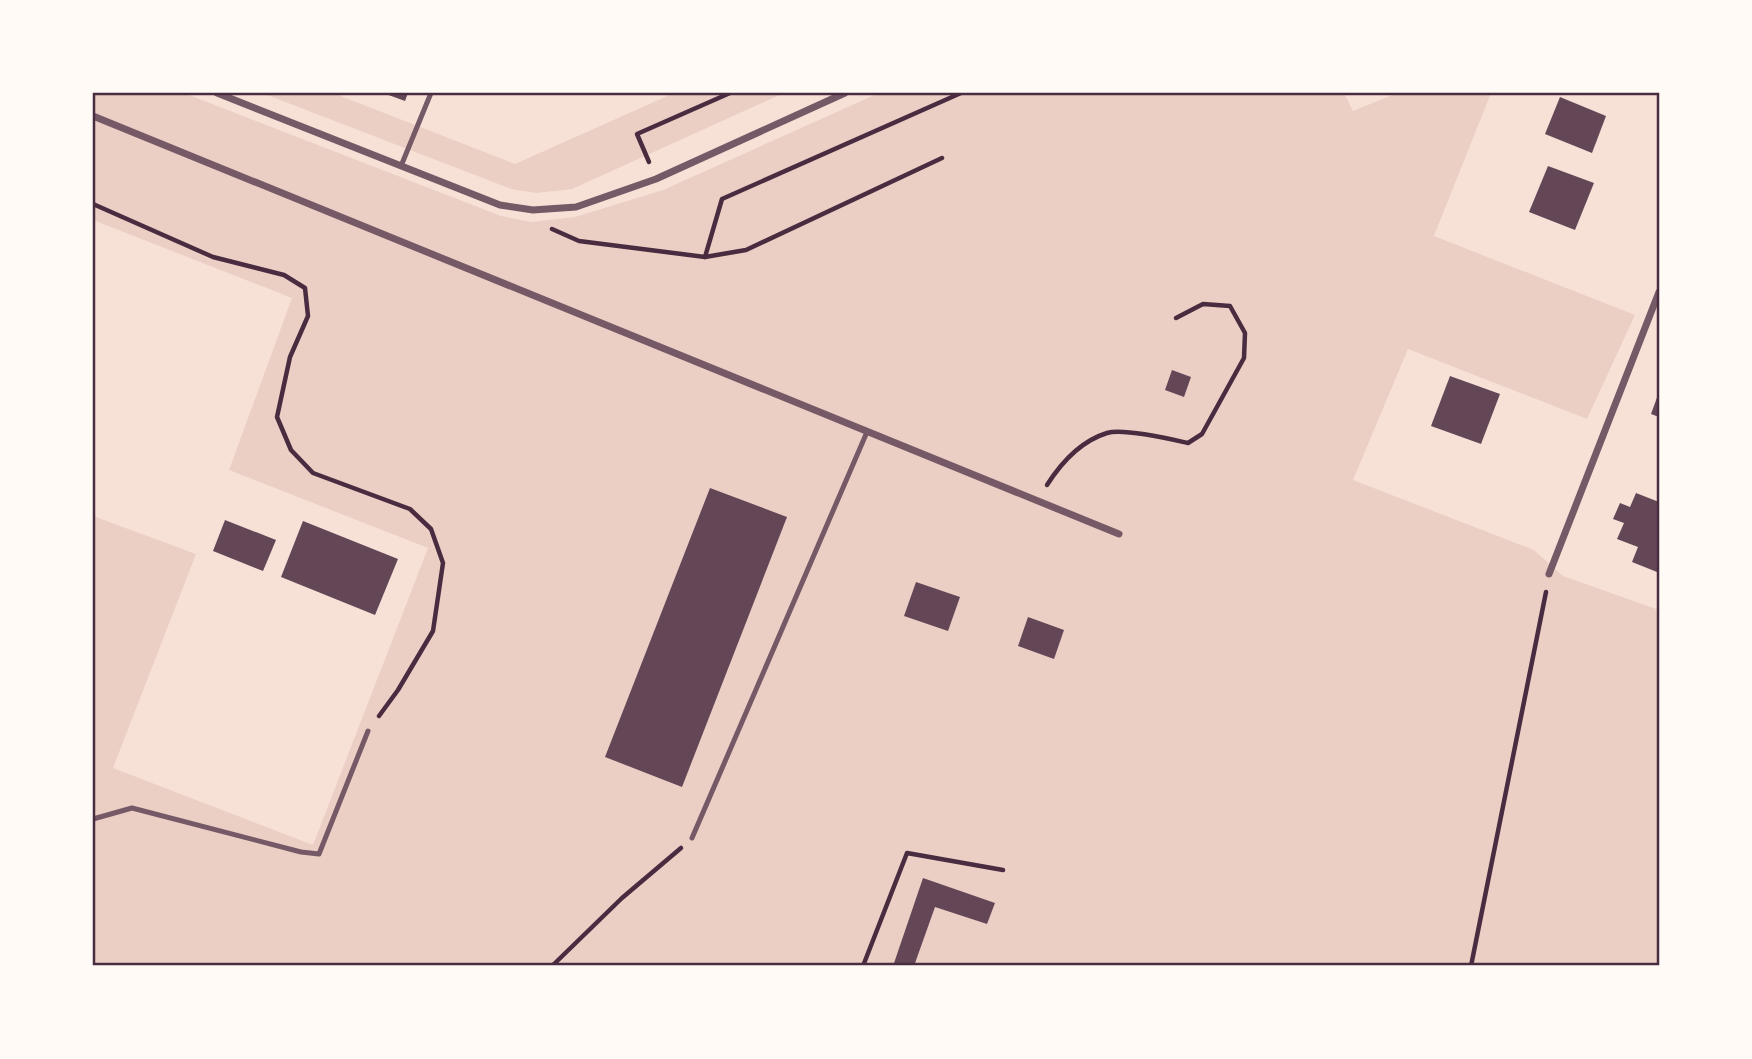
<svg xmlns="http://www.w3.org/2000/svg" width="1752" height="1059" font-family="'Noto Serif',serif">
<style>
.green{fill:#ebcfc5}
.building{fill:#644757}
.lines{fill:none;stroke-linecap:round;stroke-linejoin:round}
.path{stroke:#4a2c40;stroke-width:4.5}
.service{stroke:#755966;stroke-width:5}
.minor{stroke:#755966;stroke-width:7}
.neatline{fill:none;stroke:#4a2c40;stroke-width:2.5}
</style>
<rect width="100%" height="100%" fill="#f7e1d7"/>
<g class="green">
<path d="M93,93h91l317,123 30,6 44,-5 88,-27 216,-97h465l9,18 44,-18h94l-57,143 201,79 -48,104 -179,-70 -55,131 181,70 29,26 96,34v356h-1566v-450l103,38 -83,214 200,77 115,-297 -199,-78 63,-172 -199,-78z"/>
<path d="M262,93h71l182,71 159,-71h110l-212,96 -36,4 -25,-4z"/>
</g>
<g class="building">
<path d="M383,93h25l-3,8z"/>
<path d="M1560,97l46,19 -14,37 -47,-19z"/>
<path d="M1548,166l46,17 -19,47 -46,-18z"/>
<path d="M1172,370l19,7 -7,20 -19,-7z"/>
<path d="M1450,376l50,18 -19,50 -50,-18z"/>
<path d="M1659,392v25l-8,-3z"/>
<path d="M710,488l77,29 -105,270 -77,-30z"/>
<path d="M1636,493l23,9v63l-2,7 -25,-10 6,-15 -21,-8 7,-16 -11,-4 7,-16 10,4z"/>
<path d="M225,520l51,20 -13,31 -50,-20z"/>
<path d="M303,521l95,38 -23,56 -94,-38z"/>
<path d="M916,582l44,15 -12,34 -44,-15z"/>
<path d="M1028,617l36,13 -10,29 -36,-13z"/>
<path d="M923,878l72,25 -8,21 -52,-17 -21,59h-21z"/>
</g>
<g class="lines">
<g class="path">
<path d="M649,162l-12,-28 93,-41"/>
<path d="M93,204l120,53 71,18 21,13 3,28 -18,41 -13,60 14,33 22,23 97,36 21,20 12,34 -10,68 -35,59 -19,26"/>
<path d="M552,229l27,12 126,16 41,-7 196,-92"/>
<path d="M705,257l17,-58 239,-106"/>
<path d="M1047,485c14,-22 34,-44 60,-52 17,-5 63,6 81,10l14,-9 42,-76 1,-25 -15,-27 -27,-2 -27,14"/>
<path d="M552,966l70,-68 59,-50"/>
<path d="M863,966l44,-113 96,17"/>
<path d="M1471,966l75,-374"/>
</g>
<g class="service">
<path d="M401,166l30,-73"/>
<path d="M93,819l39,-11 169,44 18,2 49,-123"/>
<path d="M692,838l175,-406"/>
</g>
<g class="minor">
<path d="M217,93l283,112 33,5 43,-3 80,-28 189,-86"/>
<path d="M93,116l1026,418"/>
<path d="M1549,574l110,-282"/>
</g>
</g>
<rect width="1752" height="1059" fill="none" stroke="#fffaf5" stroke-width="189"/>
<rect x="94" y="94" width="1564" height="870" class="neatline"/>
</svg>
